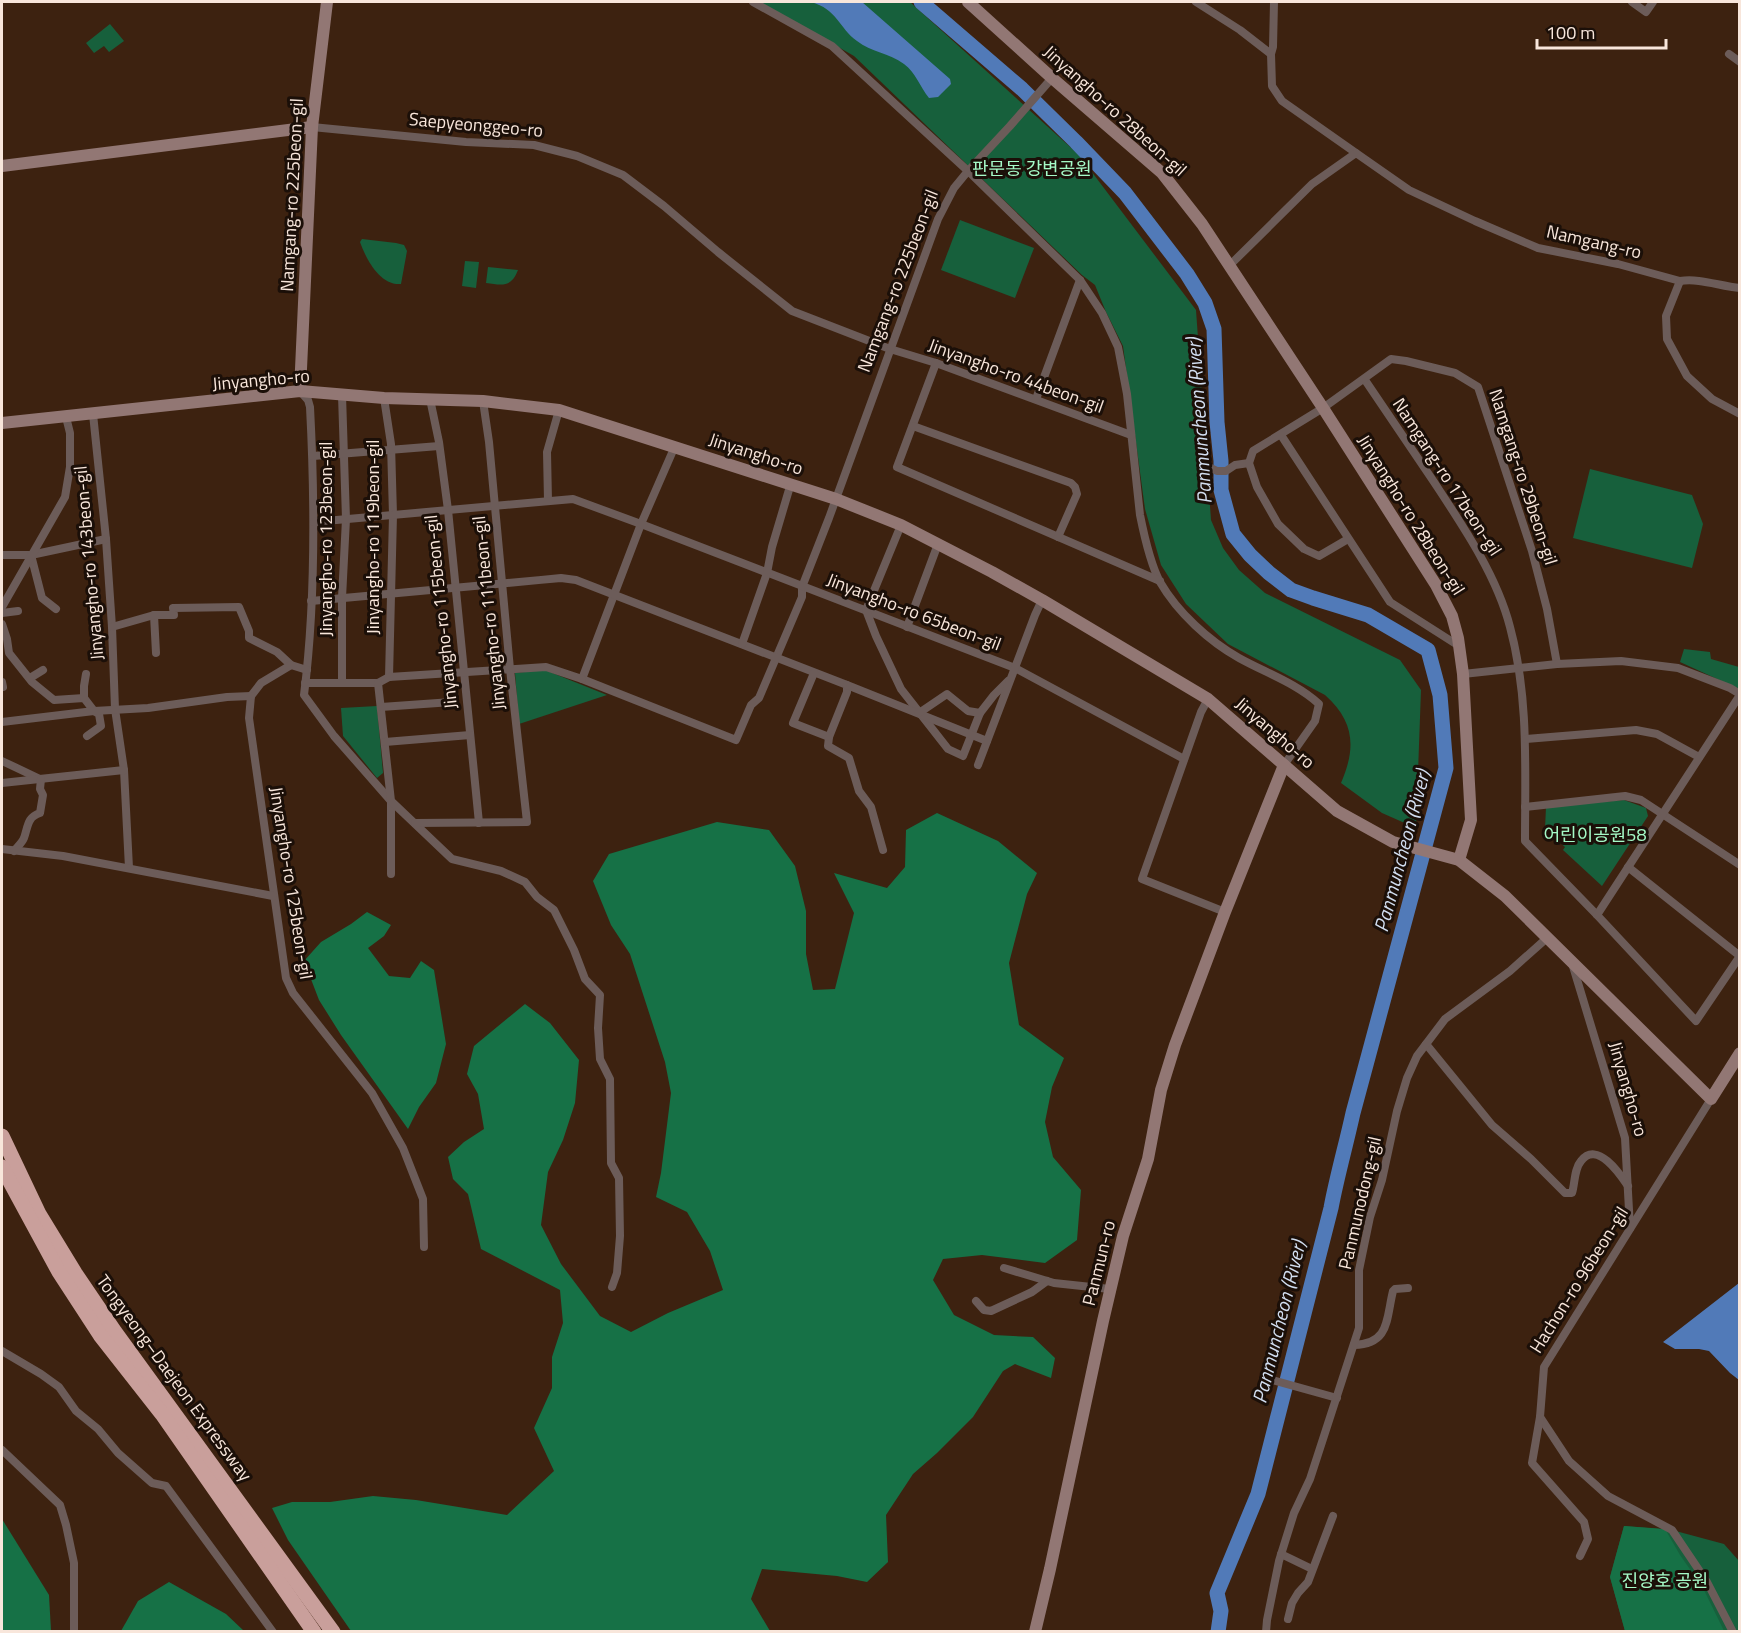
<svg xmlns="http://www.w3.org/2000/svg" width="1741" height="1633" font-family="'Titillium Web','Noto Sans KR',sans-serif">
<style>
.green{fill:#17603c}
.forest{fill:#167146}
.water{fill:#517ab8}
.lines{fill:none;stroke-linecap:round;stroke-linejoin:round}
.river{stroke:#517ab8;stroke-width:15}
.street{stroke:#6c5c59;stroke-width:8}
.secondary{stroke:#927774;stroke-width:12}
.highway{stroke:#c99f9b;stroke-width:15}
.labels{text-anchor:middle;stroke-width:6;stroke-linejoin:round;paint-order:stroke}
.street-label{font-size:18px;fill:#f8e6db;stroke:#1b0f08}
.park-label{font-size:18px;fill:#a5fac7;stroke:#1b0f08}
.water-label{font-size:20px;font-style:italic;fill:#d2def0;stroke:#1b0f08}
</style>
<rect width="100%" height="100%" fill="#3d2210"/>
<g class="green">
<path d="M760,2h150l169,153 117,155 15,210 12,28 16,22 26,23 135,67 21,30 -5,138 -34,-15 -41,-30c15,-35 14,-61 -16,-88l-97,-51 -42,-40 -25,-39 -16,-56 -22,-163 -17,-34 -11,-27 -13,-10 -228,-219z"/>
<path d="M110,24l14,17 -15,11 -5,-6 -10,7 -8,-10z"/>
<path d="M960,220l74,28 -19,50 -74,-28z"/>
<path d="M362,239l34,4 8,2 3,6 -6,33c-21,2 -35,-25 -41,-42z"/>
<path d="M465,261l14,1 -3,26 -14,-2z"/>
<path d="M488,267l30,3c-7,18 -16,15 -32,13z"/>
<path d="M1590,469l102,26 11,29 -11,44 -119,-30z"/>
<path d="M1684,649l26,3 1,7 28,8v22l-59,-27z"/>
<path d="M545,670l62,25 -88,29 -4,-51z"/>
<path d="M377,706l6,67 -6,5 -34,-42 -2,-28z"/>
<path d="M1624,800l22,8 2,8 -46,70 -39,-36 2,-3 -20,-18 1,-22z"/>
<path d="M1624,1526l48,4 52,14 15,17v70h-114l-15,-54z"/>
</g>
<g class="forest">
<path d="M937,813l61,28 39,32 -10,21 -18,69 10,62 45,33 -12,29 -7,35 8,35 28,33 -4,50 -32,23 -63,-8 -39,4 -10,21 21,35 40,20 39,2 22,21 -4,20 -36,-14 -12,7 -30,46 -36,36 -24,21 -27,41 2,47 -21,20 -30,-6 -75,-7 -11,30 19,32h-419l-63,-91 -16,-32 20,-6h38l43,-6 43,4 91,15 47,-44 -20,-43 18,-40v-31l11,-34 -3,-33 -79,-41 -13,-55 -15,-15 -5,-22 16,-15 20,-13 -6,-35 -11,-20 7,-28 51,-42 25,19 29,37 -4,43 -12,37 -15,32 -7,53 20,39 39,52 31,16 37,-19 55,-23 -13,-39 -23,-39 -31,-15 5,-24 10,-80 -6,-31 -35,-108 -19,-29 -18,-44 16,-27 108,-32 52,8 26,36 11,45v43l7,36 22,-1 19,-76 -20,-40 53,15 18,-21 1,-37z"/>
<path d="M367,912l24,13 -7,11 -16,12 21,28 21,2 11,-17 13,9 12,74 -10,39 -17,24 -11,22 -67,-94 -22,-35 -15,-39 17,-19 30,-18z"/>
<path d="M2,1519l47,76 2,36h-49z"/>
<path d="M1624,1526l41,3 15,26 23,33 21,43h-99l-15,-54z"/>
<path d="M169,1582l57,32 18,17h-123l17,-30z"/>
</g>
<g class="water">
<path d="M811,2h51l88,77 1,5 -13,13 -9,1c-9,-11 -13,-25 -25,-34 -15,-11 -33,-12 -47,-23 -18,-13 -20,-32 -46,-39z"/>
<path d="M1739,1283v97l-9,-7 -21,-22 -10,-2h-24l-12,-7z"/>
</g>
<g class="lines">
<path class="river" d="M921,2l101,87 54,53 49,51 62,81 18,29 9,26 3,93 4,39v29l12,44 17,21 19,18 22,17 22,8 55,17 60,35 12,45 6,73 -93,345c-7,32 -16,63 -22,95l-73,286 -41,99 4,18 -3,21"/>
<g class="street">
<path d="M1196,2l44,28 31,24 1,32 10,15 74,52"/>
<path d="M1632,2l14,10 7,-10"/>
<path d="M1271,54l2,-7 1,-45"/>
<path d="M1729,54l11,8"/>
<path d="M1052,78l-42,48 -42,45 112,109 22,33 16,34 9,47 13,121c4,20 11,50 20,67 18,31 49,59 79,76 27,15 57,25 80,46l-4,17 -31,44"/>
<path d="M312,127l154,15 68,3 43,11 46,19 41,31 54,46 74,59 98,38 46,14 195,72"/>
<path d="M1229,266l83,-82 44,-31 53,37 66,31 63,27 80,16 62,17 -14,35 1,23 20,37 25,23 28,15"/>
<path d="M1680,281c20,-3 39,5 60,7"/>
<path d="M936,363l-39,104 263,114"/>
<path d="M1365,380c23,34 46,68 69,102 29,44 63,94 76,145 19,70 15,142 15,214l72,74 99,106 44,-65 -112,-89"/>
<path d="M300,391l8,9 2,7c5,96 6,193 -6,288l30,41 57,65v73"/>
<path d="M342,395l4,124 -4,79v85"/>
<path d="M384,398l7,46 2,71 -4,162"/>
<path d="M430,399l9,43 9,68 31,313"/>
<path d="M1036,399l44,-119"/>
<path d="M93,414l13,125 6,88 3,82 9,61 5,98"/>
<path d="M913,426l158,57 4,4 2,7 -19,43"/>
<path d="M1281,435l109,167 69,44"/>
<path d="M675,446l-34,78 -59,155 154,61 15,-35 8,-7 43,-101v-10l27,-69 109,-299 16,-31 14,-17 -136,-125 -79,-44"/>
<path d="M313,456l126,-10"/>
<path d="M1202,469l9,-1 6,3h9l9,-6 14,-2"/>
<path d="M548,501l-1,-49 12,-42"/>
<path d="M314,522l259,-23 68,25 374,144 169,91"/>
<path d="M901,525l-35,85 10,26 25,53 47,60 15,7 17,-43"/>
<path d="M1348,539l-29,17 -15,-7 -26,-25 -21,-37 -8,-24 4,-12 70,-43 68,-49 15,2 49,12 23,14 54,164 15,58 10,55"/>
<path d="M2,555h29l75,-16"/>
<path d="M31,555l11,43 14,11"/>
<path d="M311,601c84,-8 167,-15 250,-23l15,2 271,105v7l-18,45 -1,9 21,12 10,33 12,16 12,43"/>
<path d="M2,607l63,-110 5,-30v-34l-4,-16"/>
<path d="M2,613l16,-2"/>
<path d="M154,615l2,38"/>
<path d="M2,624l5,15 2,14 23,29 22,18 30,-2 10,13 5,3 2,12 -14,10"/>
<path d="M112,627l42,-12h20l-1,-7 66,-1 10,24v7l28,14 14,13"/>
<path d="M907,627l31,-83"/>
<path d="M742,644l25,-71 5,-26 19,-64"/>
<path d="M307,670l-16,-5 -30,18 -10,13 -2,22 37,260 7,15 79,100 31,55 20,51 1,48"/>
<path d="M814,673l-21,50 36,14"/>
<path d="M1463,674l94,-10 64,-3 57,7 52,20 10,6"/>
<path d="M30,678l13,-8"/>
<path d="M2,682l1,5"/>
<path d="M305,683h73l11,-6 157,-10 36,12"/>
<path d="M378,683l13,118 61,58 49,12 24,11 12,15 17,13 20,40 11,29 15,16 -2,33 2,31 10,20 1,84 8,15 1,58 -3,37 -5,14"/>
<path d="M847,685l140,56"/>
<path d="M84,698v-12l2,-12"/>
<path d="M1208,699l-7,13 -59,167 83,33"/>
<path d="M381,707l71,-5"/>
<path d="M919,713l28,-19 21,17 12,2 14,-18 14,-14"/>
<path d="M2,722l92,-11 54,-3 79,-11 24,-1"/>
<path d="M1526,739l110,-9 21,4 42,23"/>
<path d="M385,742l85,-7"/>
<path d="M2,761l38,18"/>
<path d="M978,765l57,-150 7,-15"/>
<path d="M2,783l122,-13"/>
<path d="M1525,807l100,-11 16,4 99,65"/>
<path d="M415,823l112,-1 -17,-153 -21,-227 -6,-41"/>
<path d="M2,849l61,7 210,40"/>
<path d="M14,851c3,-4 8,-8 10,-13 4,-11 3,-21 16,-25l3,-18 -3,-6 1,-10"/>
<path d="M1597,915l143,-220"/>
<path d="M1572,963l53,175 5,90"/>
<path d="M1426,1044l66,81 39,34 34,34h7c3,-9 2,-24 9,-32 16,-21 39,13 47,25"/>
<path d="M1711,1099l-167,268 -4,50 29,44 39,35 64,34 35,52 26,50"/>
<path d="M1004,1268l50,15 56,6"/>
<path d="M976,1301l8,9 7,1 41,-19 15,-11"/>
<path d="M1354,1345c36,-1 32,-26 39,-54l2,-2 13,-1"/>
<path d="M2,1351l39,23 18,13 17,24 22,18 20,24 34,30 14,3 107,146"/>
<path d="M1265,1378l72,20"/>
<path d="M1540,1417l-8,46 52,59 4,17 -8,17"/>
<path d="M2,1450l58,55 6,20 8,38v69"/>
<path d="M1281,1554l31,15"/>
<path d="M1288,1619l4,-16 6,-10 10,-11 25,-66"/>
<path d="M1266,1632l1,-12 12,-59 15,-48 16,-34 49,-151v-58l11,-53 12,-37 15,-69 10,-33 10,-22 28,-37 65,-48 37,-33"/>
</g>
<g class="secondary">
<path d="M968,2l84,76 110,95 40,51 121,184 113,177 16,31 6,22 5,36 8,146 -12,40"/>
<path d="M2,166l310,-39"/>
<path d="M300,391l12,-264 15,-125"/>
<path d="M2,423l298,-32 84,7 99,3 76,9 277,89 65,26 91,47 50,28 166,99 129,112 56,31 66,18 46,36 206,203 29,-46"/>
<path d="M1035,1632l15,-63 53,-248 20,-85 25,-77 13,-69 14,-45 50,-133 59,-147"/>
</g>
<g class="highway">
<path d="M2,1136l37,78 36,59 40,59 218,300"/>
<path d="M2,1167l57,105 41,63 62,79 152,218"/>
</g>
</g>
<g class="labels">
<g class="street-label">
<text transform="translate(1115 111) rotate(42)" y="6">Jinyangho-ro 28beon-gil</text>
<text transform="translate(476 125) rotate(5)" y="6">Saepyeonggeo-ro</text>
<text transform="translate(292 195) rotate(-87)" y="6">Namgang-ro 225beon-gil</text>
<text transform="translate(1594 242) rotate(13)" y="6">Namgang-ro</text>
<text transform="translate(898 281) rotate(-69)" y="6">Namgang-ro 225beon-gil</text>
<text transform="translate(1016 376) rotate(20)" y="6">Jinyangho-ro 44beon-gil</text>
<text transform="translate(261 380) rotate(-5)" y="6">Jinyangho-ro</text>
<text transform="translate(756 454) rotate(18)" y="6">Jinyangho-ro</text>
<text transform="translate(1447 477) rotate(57)" y="6">Namgang-ro 17beon-gil</text>
<text transform="translate(1523 477) rotate(72)" y="6">Namgang-ro 29beon-gil</text>
<text transform="translate(1411 515) rotate(58)" y="6">Jinyangho-ro 28beon-gil</text>
<text transform="translate(373 537) rotate(-90)" y="6">Jinyangho-ro 119beon-gil</text>
<text transform="translate(326 539) rotate(-90)" y="6">Jinyangho-ro 123beon-gil</text>
<text transform="translate(89 563) rotate(-95)" y="6">Jinyangho-ro 143beon-gil</text>
<text transform="translate(441 612) rotate(-96)" y="6">Jinyangho-ro 115beon-gil</text>
<text transform="translate(914 612) rotate(21)" y="6">Jinyangho-ro 65beon-gil</text>
<text transform="translate(489 613) rotate(-96)" y="6">Jinyangho-ro 111beon-gil</text>
<text transform="translate(1275 733) rotate(41)" y="6">Jinyangho-ro</text>
<text transform="translate(291 883) rotate(81)" y="6">Jinyangho-ro 125beon-gil</text>
<text transform="translate(1628 1089) rotate(74)" y="6">Jinyangho-ro</text>
<text transform="translate(1360 1203) rotate(-77)" y="6">Panmunodong-gil</text>
<text transform="translate(1099 1263) rotate(-76)" y="6">Panmun-ro</text>
<text transform="translate(1579 1280) rotate(-58)" y="6">Hachon-ro 96beon-gil</text>
<text transform="translate(174 1378) rotate(54)" y="6">Tongyeong–Daejeon Expressway</text>
</g>
<g class="park-label">
<text x="1032" y="175">판문동 강변공원</text>
<text x="1595" y="841">어린이공원58</text>
<text x="1665" y="1587">진양호 공원</text>
</g>
<g class="water-label">
<text transform="translate(1199 421) rotate(-94)" y="7">Panmuncheon (River)</text>
<text transform="translate(1402 851) rotate(-75)" y="7">Panmuncheon (River)</text>
<text transform="translate(1279 1322) rotate(-76)" y="7">Panmuncheon (River)</text>
</g>
</g>
<rect width="1741" height="1633" fill="none" stroke="#f8e6db" stroke-width="6"/>
<path d="M1537 39v9h129v-9" fill="none" stroke="#f8e6db" stroke-width="3"/>
<text x="1546" y="39" font-size="18" fill="#f8e6db" stroke="#1b0f08" stroke-width="4.5" paint-order="stroke">100 m</text>
</svg>
